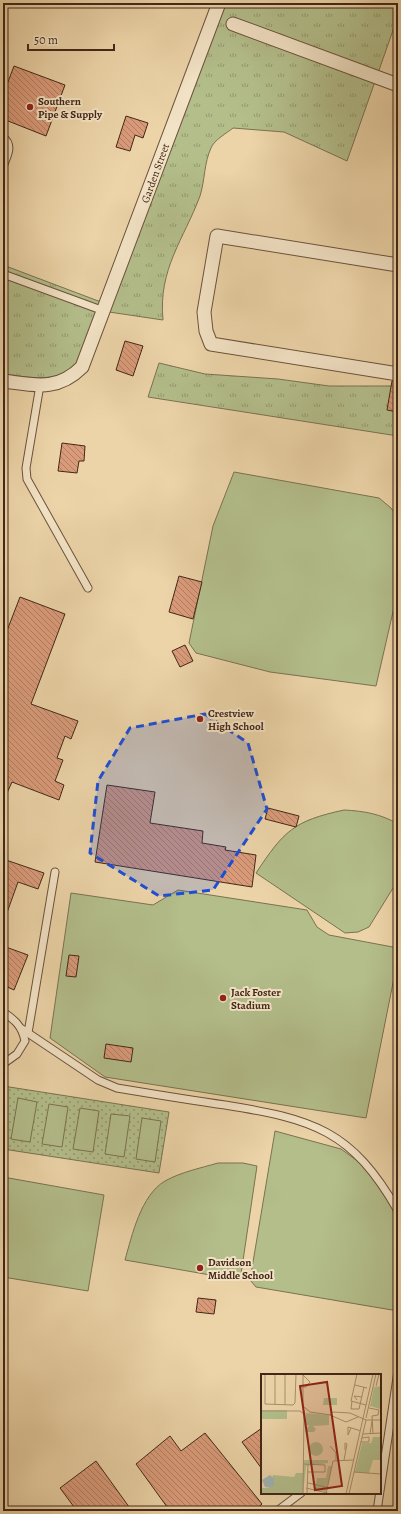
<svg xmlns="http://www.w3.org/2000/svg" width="401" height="1514" font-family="Alegreya,serif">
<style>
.grass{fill:url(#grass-tufts);stroke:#7a7252}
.park{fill:url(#park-dots);stroke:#7a7252}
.pitch{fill:#b3be8b;stroke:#7a7252}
.building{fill:url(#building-back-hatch);stroke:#422718}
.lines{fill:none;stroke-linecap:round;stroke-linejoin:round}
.lane-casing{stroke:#6c523c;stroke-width:9}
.street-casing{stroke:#6c523c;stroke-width:15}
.lane{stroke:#f3e3c6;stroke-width:7}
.street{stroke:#f3e3c6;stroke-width:13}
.marked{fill:#1d4ed8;fill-opacity:0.2;stroke:#1d4ed8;stroke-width:3;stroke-dasharray:8 5;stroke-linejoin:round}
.poi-dot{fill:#8f2418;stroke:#f3e3c6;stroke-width:1.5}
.labels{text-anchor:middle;stroke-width:4;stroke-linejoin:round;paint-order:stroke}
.poi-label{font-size:11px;font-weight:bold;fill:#422718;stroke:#f3e3c6;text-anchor:start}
.street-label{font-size:11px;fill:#422718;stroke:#f3e3c6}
.inset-road{fill:none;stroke:#a88f6e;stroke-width:1}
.view{fill:#8f2418;fill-opacity:0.15;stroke:#8f2418;stroke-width:2}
.inset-edge{fill:none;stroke:#422718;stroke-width:2}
</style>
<defs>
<pattern id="grass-tufts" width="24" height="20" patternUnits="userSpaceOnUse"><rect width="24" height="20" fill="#b3be8b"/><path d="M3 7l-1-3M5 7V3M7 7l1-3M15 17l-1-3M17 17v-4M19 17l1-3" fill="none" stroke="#939a71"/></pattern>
<pattern id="park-dots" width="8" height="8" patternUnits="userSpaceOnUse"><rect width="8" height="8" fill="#b3be8b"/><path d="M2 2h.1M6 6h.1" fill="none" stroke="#939a71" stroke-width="1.8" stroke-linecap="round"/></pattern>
<pattern id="building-back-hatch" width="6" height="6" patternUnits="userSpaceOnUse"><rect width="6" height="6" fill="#da9b7a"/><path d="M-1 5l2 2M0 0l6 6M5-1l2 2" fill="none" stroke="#b27e63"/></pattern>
</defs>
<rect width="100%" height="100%" fill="#ecd4a8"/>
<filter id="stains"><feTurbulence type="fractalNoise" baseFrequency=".005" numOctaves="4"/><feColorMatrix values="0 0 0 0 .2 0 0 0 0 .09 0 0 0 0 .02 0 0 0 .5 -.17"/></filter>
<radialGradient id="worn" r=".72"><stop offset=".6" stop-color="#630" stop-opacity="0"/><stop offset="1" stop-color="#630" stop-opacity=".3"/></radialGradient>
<g class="grass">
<path d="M225,3h161l12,4 -1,12 -50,142 -63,-29 -51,-4c-6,5 -19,12 -22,20 -7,15 -6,32 -11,48 -16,43 -42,73 -37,124l-54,-8z"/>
<path d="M3,265l98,37 -24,62c-21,20 -47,13 -74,10z"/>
<path d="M159,363l46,11 73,5 51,7h69v50l-250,-39z"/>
</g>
<path class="park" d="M3,1086l166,26 -10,61 -156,-24z"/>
<g class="pitch">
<path d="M234,472l145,26 12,10 7,10v72l-22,96 -106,-14 -74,-19 -7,-10 24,-117z"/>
<path d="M344,810c20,1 37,4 54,14v56l-29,47 -11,5 -13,1 -89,-60c28,-42 37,-52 88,-63z"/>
<path d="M178,890l129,20 10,17 12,8 69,13v10l-32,160 -261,-41 -55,-39 21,-145 82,12z"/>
<path d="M18,1098l19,4 -7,40 -19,-3z"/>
<path d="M49,1104l19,3 -6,40 -20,-3z"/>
<path d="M80,1108l19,3 -6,41 -20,-3z"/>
<path d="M111,1114l19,2 -6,41 -19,-3z"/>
<path d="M142,1118l19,3 -6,41 -19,-3z"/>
<path d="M275,1131l66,18 26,19 31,43v100l-142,-24 -6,-7z"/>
<path d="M218,1163h25l14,3 -16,108 -8,5 -108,-19c7,-25 16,-65 40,-79 16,-9 36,-13 53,-18z"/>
<path d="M3,1177l101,18 -16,96 -85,-14z"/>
</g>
<g class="building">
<path d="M14,66l51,19 -19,51 -43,-17v-24z"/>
<path d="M126,116l22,7 -5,15 -8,-3 -5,16 -14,-4z"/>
<path d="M125,341l18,5 -10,30 -17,-6z"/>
<path d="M392,381l6,1v30l-11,-2z"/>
<path d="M62,443l23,3 -1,15h-5l-2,12 -19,-2z"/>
<path d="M179,576l23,6 -9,37 -24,-7z"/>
<path d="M20,597l45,17 -34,90 47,17 -7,18 -6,-3 -8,22 6,2 -8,21 9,4 -5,15 -47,-18 -9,20v-161z"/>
<path d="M185,645l8,16 -13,6 -8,-16z"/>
<path d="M107,785l48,7 -5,31 53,8 -1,12 24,4 -1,3 31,5 -4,32 -157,-25z"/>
<path d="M268,808l31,8 -3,11 -31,-8z"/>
<path d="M3,859l41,14 -6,16 -20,-7 -14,39z"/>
<path d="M3,946l25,9 -14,35 -11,-5z"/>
<path d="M69,955l10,1 -3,21 -10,-1z"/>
<path d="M106,1044l27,4 -2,14 -27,-4z"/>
<path d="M198,1298l18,2 -2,14 -18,-2z"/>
<path d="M262,1428v41l-20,-27z"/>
<path d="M205,1433l57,71 -8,7h-84l-34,-47 34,-28 11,15z"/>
<path d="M96,1461l36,50h-55l-17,-23z"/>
</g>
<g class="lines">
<g class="lane-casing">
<g id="lane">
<path d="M3,137c11,9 4,18 0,30"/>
<path d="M3,274l101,37"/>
<path d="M40,385l-14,83 1,11 61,109"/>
<path d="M3,1012c12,8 19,14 22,29l-8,13 -14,10"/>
<path d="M22,1029l76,51 19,8c36,6 72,12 108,17 88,14 127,25 173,106"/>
<path d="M28,1033l27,-161"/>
<path d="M277,1511l24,-18"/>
<path d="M377,1511l21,-140"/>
</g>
</g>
<g class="street-casing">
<g id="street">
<path d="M233,24l165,61"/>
<path d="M398,265l-181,-29 -13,76 2,19 5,13 187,30"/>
<path d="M3,381c31,4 54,11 79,-14l137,-364"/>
</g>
</g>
<use href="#lane" class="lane"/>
<use href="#street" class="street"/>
</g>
<path class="marked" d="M205,714l43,29 19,66 -54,81 -54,6 -69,-43 8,-72 32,-53z"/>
<g class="poi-dot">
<circle cx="30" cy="107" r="4"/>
<circle cx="200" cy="719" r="4"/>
<circle cx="223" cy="998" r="4"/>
<circle cx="200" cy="1268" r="4"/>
</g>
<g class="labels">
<g class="poi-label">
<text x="38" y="105">Southern<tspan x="38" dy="13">Pipe &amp; Supply</tspan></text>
<text x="208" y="717">Crestview<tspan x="208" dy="13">High School</tspan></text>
<text x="231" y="996">Jack Foster<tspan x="231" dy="13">Stadium</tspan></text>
<text x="208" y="1266">Davidson<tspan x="208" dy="13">Middle School</tspan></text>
</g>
<g class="street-label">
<text transform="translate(155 173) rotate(-70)" y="4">Garden Street</text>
</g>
</g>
<g transform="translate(261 1374)">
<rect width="120" height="120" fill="#ecd4a8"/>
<path d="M42,86h25v3l-22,3 -3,28h-42v-6h10l2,-13 21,2 2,-4h7zM67,92h4l-6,26 -11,-3 2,-11h9z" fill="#b3be8b"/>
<path d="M120,12v31h-1v-8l-10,-3 4,-19zM0,36h26v9h-26zM112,63h8v23h-8l-4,13 -14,-1 7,-29h9z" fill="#b3be8b"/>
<path d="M63,24h13v7h-14zM45,39l23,2v10l-16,1 3,3 -2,3h-9l4,-7h-4zM48 75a7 7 0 1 1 14 0a7 7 0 1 1-14 0Z" fill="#b3be8b"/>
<path d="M9,101l4,3v7l-3,3 -6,-1 -3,-7z" fill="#9fb5b4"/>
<path class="inset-road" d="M4,0v30l28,1 2,-2 1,-29M42,0v32l7,6 21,3M96,0l-6,27 15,4M94,11l12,3M115,12l3,-12M40,13h5l4,-5 -7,-7M96,26l-3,-4 8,1M91,27l-1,8h8l5,-22M14,30v-30M24,31v-31M108,34l10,2 -1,5 -6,1 1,17M0,37h39l4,3 -1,80M97,43l-12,5 -16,-7 3,-3 17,1 16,7h15M105,44l10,-44M90,54l-3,7v-8l10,3 2,1M102,60l18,-1M109,60l2,-13M100,68h8v-5l-7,1M69,72l6,7v7M83,86l3,-16 -2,-1v7M43,90l21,1v7h-17M93,98l27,2M47,109l18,4M45,114l25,6M46,120l1,-30M65,120l7,-33 20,-1M85,120l27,-120M88,120l17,-74"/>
<path class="view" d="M66,8l15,104 -27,4 -15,-104z"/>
<rect width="120" height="120" class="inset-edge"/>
</g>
<rect width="401" height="1514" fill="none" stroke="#ecd4a8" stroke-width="16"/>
<rect x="4" y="4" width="393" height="1506" fill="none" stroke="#422718" stroke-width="2"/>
<rect x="8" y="8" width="385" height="1498" fill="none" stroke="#422718"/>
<path d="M28 44v6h86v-6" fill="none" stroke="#422718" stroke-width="2"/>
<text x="34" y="44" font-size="12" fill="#422718" stroke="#f3e3c6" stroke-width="3" paint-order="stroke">50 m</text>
<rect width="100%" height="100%" filter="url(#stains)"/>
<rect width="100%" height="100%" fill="url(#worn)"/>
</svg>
